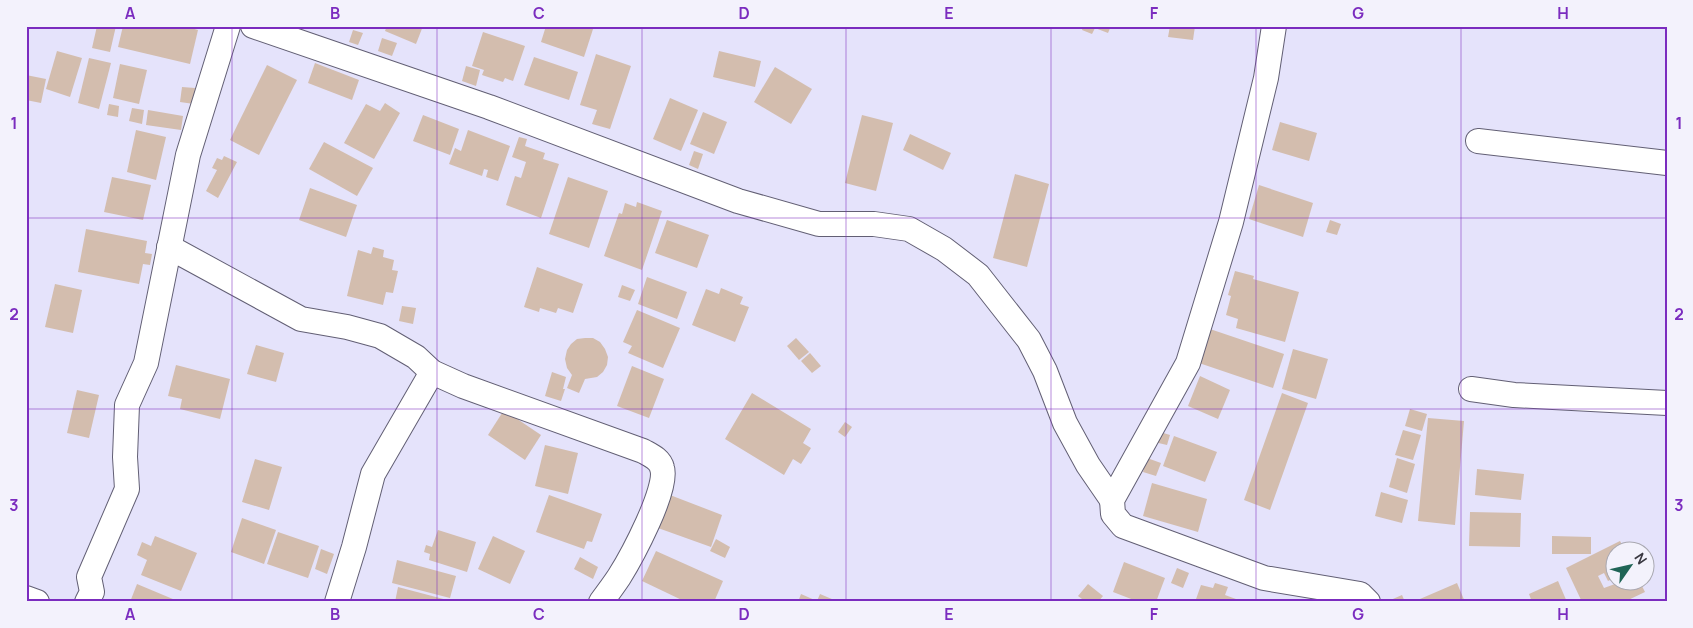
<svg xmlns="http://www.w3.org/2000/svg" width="1693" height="628" font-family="Manrope,sans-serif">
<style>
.building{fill:#d3bdae;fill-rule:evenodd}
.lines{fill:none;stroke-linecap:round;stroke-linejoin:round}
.minor-casing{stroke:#625f74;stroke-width:26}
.minor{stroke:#fff;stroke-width:24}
.grid{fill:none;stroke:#7b2cbf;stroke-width:1;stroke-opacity:0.55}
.neatline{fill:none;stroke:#7b2cbf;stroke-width:2}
.grid-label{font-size:16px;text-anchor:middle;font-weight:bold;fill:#7b2cbf}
</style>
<rect width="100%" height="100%" fill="#e5e3fb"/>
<g class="building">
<path d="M97,26h19l-6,26 -18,-4z"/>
<path d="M123,26h61l14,4 -8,34 -72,-17z"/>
<path d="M387,26h36l-7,18 -31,-13z"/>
<path d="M546,26h48l-10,31 -43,-15z"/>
<path d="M1083,26h28l-3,7 -13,-5 -3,6 -10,-4z"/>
<path d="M1170,26h25l-2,14 -25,-3z"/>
<path d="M353,30l10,3 -5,12 -9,-3z"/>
<path d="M483,32l42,14 -12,35 -8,-3 -2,4 -21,-7 2,-5 -12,-4z"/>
<path d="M382,38l15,5 -5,13 -14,-5z"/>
<path d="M57,51l25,7 -12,39 -24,-8z"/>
<path d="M719,51l42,10 -6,26 -42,-10z"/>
<path d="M596,54l35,12 -21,63 -18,-5 5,-14 -17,-5z"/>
<path d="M534,57l44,15 -9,28 -45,-15z"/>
<path d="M89,58l22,5 -12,46 -21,-6z"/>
<path d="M315,63l44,17 -7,20 -44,-17z"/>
<path d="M120,64l27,6 -8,34 -26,-6z"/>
<path d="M267,65l30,15 -38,75 -29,-15z"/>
<path d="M466,66l14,4 -4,16 -14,-5z"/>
<path d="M775,67l37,22 -21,35 -37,-22z"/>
<path d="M26,75l20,4 -5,24 -15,-3z"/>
<path d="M182,87l13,1 -1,16 -14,-2z"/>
<path d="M670,98l28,12 -17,41 -28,-12z"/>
<path d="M385,103l15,10 -26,46 -30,-16 22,-39 14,7z"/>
<path d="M109,104l10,2 -1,11 -11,-2z"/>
<path d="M132,108l12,2 -2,14 -13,-3z"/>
<path d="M148,110l35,6 -2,14 -35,-5z"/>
<path d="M703,112l24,10 -13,32 -24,-10z"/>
<path d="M423,115l36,14 -9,26 -37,-14z"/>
<path d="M862,115l31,8 -17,68 -31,-8z"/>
<path d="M1280,122l37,11 -8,28 -37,-11z"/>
<path d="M136,130l30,7 -10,43 -29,-8z"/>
<path d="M468,130l42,16 -12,35 -12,-4 2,-7 -4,-1 -2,7 -33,-12 6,-16 6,3z"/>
<path d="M910,134l41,19 -8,17 -40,-20z"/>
<path d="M519,137l8,2 -2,7 20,7 -2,6 16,5 -18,54 -35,-13 9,-29 6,2 5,-16 -14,-5z"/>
<path d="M324,142l49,26 -16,28 -48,-27z"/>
<path d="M694,151l9,3 -5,15 -9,-4z"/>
<path d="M224,156l13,6 -19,36 -12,-7 11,-21 -5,-2 5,-10 5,2z"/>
<path d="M1015,174l34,10 -22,83 -34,-9z"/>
<path d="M112,177l39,8 -8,35 -39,-8z"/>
<path d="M568,177l40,14 -19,57 -40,-14z"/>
<path d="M1259,185l54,18 -10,34 -54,-18z"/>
<path d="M310,188l47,17 -11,32 -47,-17z"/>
<path d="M637,202l25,9 -20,59 -38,-14 15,-43 3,1 3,-11 11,4z"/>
<path d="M667,220l42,15 -12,33 -42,-15z"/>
<path d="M1330,220l11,4 -4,11 -11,-3z"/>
<path d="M86,229l61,12 -2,12 7,1 -2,11 -7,-1 -4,20 -61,-12z"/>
<path d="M373,247l11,3 -1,7 11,3 -2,10 6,1 -5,22 -7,-1 -3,13 -36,-9 11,-46 13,4z"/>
<path d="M537,267l46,17 -10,29 -15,-5 -2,5 -16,-5 -1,4 -15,-5z"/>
<path d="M1235,271l19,5 -1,3 46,13 -14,50 -49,-14 2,-9 -12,-4 5,-19 -3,-1z"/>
<path d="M647,277l40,15 -10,27 -39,-15z"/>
<path d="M55,284l27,6 -9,43 -28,-6z"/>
<path d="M622,285l13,5 -5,11 -12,-4z"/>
<path d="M721,288l22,9 -3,7 9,3 -14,35 -43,-17 14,-36 13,5z"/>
<path d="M402,306l14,2 -3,16 -14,-3z"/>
<path d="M637,310l43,18 -17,40 -35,-15 4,-7 -9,-4z"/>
<path d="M1210,329l74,25 -11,34 -74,-25z"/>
<path d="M585,338h8l7,4 5,7 3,8 -1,8 -4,7 -6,5 -12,2 -6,14 -12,-5 5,-13 -5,-7 -2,-9 2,-9 4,-6 6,-5z"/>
<path d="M796,338l13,14 -10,8 -12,-14z"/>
<path d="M256,345l28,8 -8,29 -29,-8z"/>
<path d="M1293,349l35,10 -12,40 -34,-10z"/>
<path d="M810,353l11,13 -9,7 -11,-12z"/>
<path d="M176,365l54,14 -10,40 -40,-10 2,-10 -14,-3z"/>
<path d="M632,366l32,13 -15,39 -32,-12z"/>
<path d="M552,372l14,5 -3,12h2l-4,12 -16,-5z"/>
<path d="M1200,376l30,14 -12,29 -30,-13z"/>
<path d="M77,390l22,5 -10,43 -22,-5z"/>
<path d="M752,393l59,36 -8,14 8,5 -10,16 -8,-5 -9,16 -59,-36z"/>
<path d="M1282,393l26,10 -38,107 -26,-10z"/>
<path d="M1410,409l17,5 -5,17 -17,-5z"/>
<path d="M504,410l37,25 -16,25 -37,-25z"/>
<path d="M1428,418l36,3 -9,104 -37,-4z"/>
<path d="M845,422l7,5 -7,10 -7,-5z"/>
<path d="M1403,430l18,5 -8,25 -18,-5z"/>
<path d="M1157,431l13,4 -3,10 -13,-3z"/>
<path d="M1174,436l43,16 -12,30 -42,-16z"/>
<path d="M545,445l33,8 -10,41 -33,-8z"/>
<path d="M1147,458l14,5 -5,13 -13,-4z"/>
<path d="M1397,458l18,6 -8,29 -18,-6z"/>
<path d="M255,459l27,8 -13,43 -27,-8z"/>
<path d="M1477,469l47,5 -3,26 -46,-5z"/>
<path d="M1152,483l55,16 -9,33 -55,-16z"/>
<path d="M1381,492l27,8 -6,23 -27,-7z"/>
<path d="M549,495l53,19 -10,28 -5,-1 -3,8 -48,-17z"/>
<path d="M670,495l52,20 -11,32 -53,-19z"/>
<path d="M1470,512l51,1 -1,34 -51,-1z"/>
<path d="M242,518l34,12 -12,34 -33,-12z"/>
<path d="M438,530l38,12 -9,30 -38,-12 1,-6 -6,-2 2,-7 6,2z"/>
<path d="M278,532l41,14 -11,32 -41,-14z"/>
<path d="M155,536l42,17 -16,38 -40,-16 6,-15 -10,-5 5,-13 9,4z"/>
<path d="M493,536l32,15 -15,33 -32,-15z"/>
<path d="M1552,536l39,1v17h-39z"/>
<path d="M716,539l14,8 -5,11 -15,-7z"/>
<path d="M1620,541l5,9h-9v30h23l6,12 -21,10h-42l-16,-34zM1604,573l4,8 4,-2 3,5 -11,4 -6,-12z"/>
<path d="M321,549l13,5 -7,20 -12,-5z"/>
<path d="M656,551l67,30 -9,21h-28l-44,-21z"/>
<path d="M580,557l18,10 -5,12 -19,-10z"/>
<path d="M397,560l59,16 -6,22 -58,-15z"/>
<path d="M1124,562l41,16 -9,24h-17l-26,-10z"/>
<path d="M1177,568l12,5 -6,15 -12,-5z"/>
<path d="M1558,581l9,21h-35l-3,-8z"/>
<path d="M1215,583l13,4 -3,8 11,4 -1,3h-40l6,-17 12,3z"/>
<path d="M1457,583l8,19h-52z"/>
<path d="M137,584l43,18h-50z"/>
<path d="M1088,584l15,12 -5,6h-12l-8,-6z"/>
<path d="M398,587l53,14v1h-56z"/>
<path d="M801,594l16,7 3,-7 19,8h-41z"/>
<path d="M1402,595l3,7h-19z"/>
</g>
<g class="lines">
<g class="minor-casing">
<g id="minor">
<path d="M253,26l236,81 249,94 81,23h55l35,5 35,20 34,26 51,65 16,31 20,52 23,42 24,35"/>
<path d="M1274,26l-8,52 -35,144 -43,141 -76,137 1,14 10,12 141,52 96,16 8,8"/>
<path d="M1478,141l189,22"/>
<path d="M169,247l132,72 46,8 33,9 36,21 16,15 31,14 180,65c7,4 17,8 19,17 7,20 -31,90 -43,109 -6,9 -12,17 -18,25"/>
<path d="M1471,389l43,6 153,8"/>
<path d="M26,598l11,4"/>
<path d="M87,602l5,-10 -3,-15 38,-88 -2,-32 2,-52 19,-42 42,-208 40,-129"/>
<path d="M337,602l17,-55 19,-73 59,-102"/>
</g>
</g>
<use href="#minor" class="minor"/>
</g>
<path class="grid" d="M232,26v576M437,26v576M642,26v576M846,26v576M1051,26v576M1256,26v576M1461,26v576M26,218h1641M26,409h1641"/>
<rect width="1693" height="628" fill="none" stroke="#f3f2fc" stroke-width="55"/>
<g transform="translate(1630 566) rotate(56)"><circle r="24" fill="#f3f2fc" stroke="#a9a8b1"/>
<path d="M0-4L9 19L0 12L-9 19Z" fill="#1f6456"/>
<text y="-8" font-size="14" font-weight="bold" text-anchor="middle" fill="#393841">N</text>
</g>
<rect x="28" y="28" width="1638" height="572" class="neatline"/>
<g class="grid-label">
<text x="130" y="19">A</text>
<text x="335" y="19">B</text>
<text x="539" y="19">C</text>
<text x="744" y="19">D</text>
<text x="949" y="19">E</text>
<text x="1154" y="19">F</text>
<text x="1358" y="19">G</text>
<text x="1563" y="19">H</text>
<text x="14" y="129">1</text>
<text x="1679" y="129">1</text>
<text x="14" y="320">2</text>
<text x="1679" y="320">2</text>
<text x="14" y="511">3</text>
<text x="1679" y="511">3</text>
<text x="130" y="620">A</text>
<text x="335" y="620">B</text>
<text x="539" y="620">C</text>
<text x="744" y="620">D</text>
<text x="949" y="620">E</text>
<text x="1154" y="620">F</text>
<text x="1358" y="620">G</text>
<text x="1563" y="620">H</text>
</g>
</svg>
